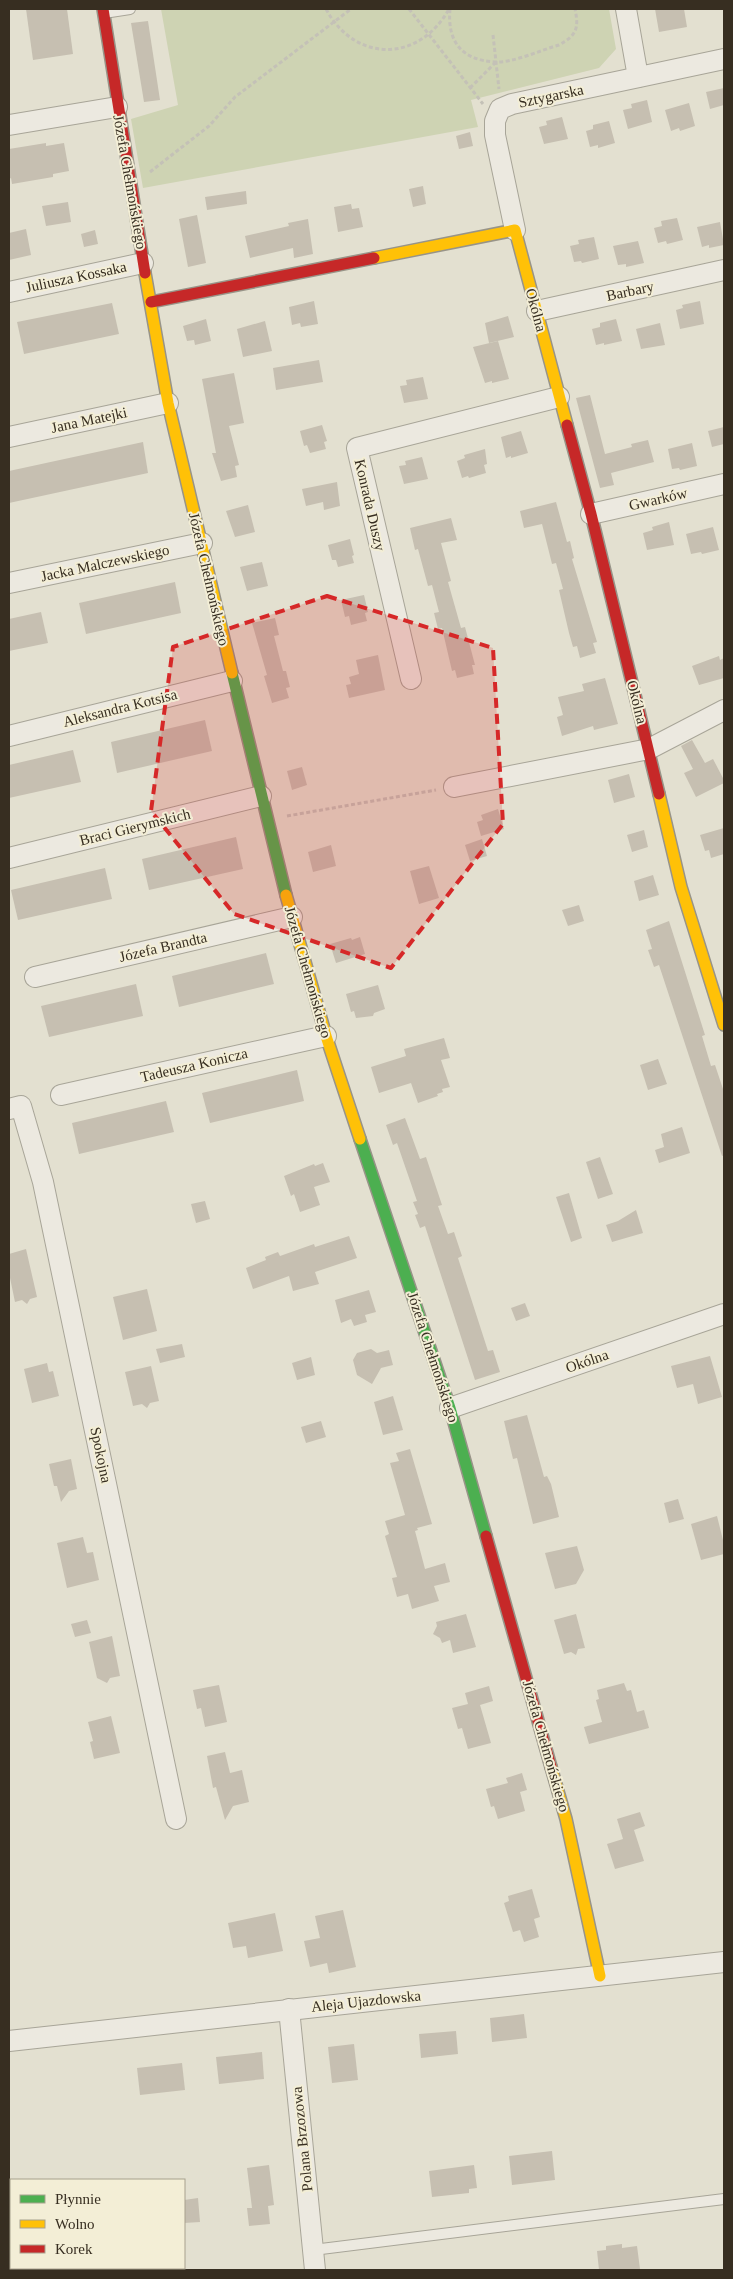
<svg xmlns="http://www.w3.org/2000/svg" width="733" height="2279" font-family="Georgia,serif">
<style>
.green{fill:#ced3b3}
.building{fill:#c6bfb1}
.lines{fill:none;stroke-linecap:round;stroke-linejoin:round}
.lane-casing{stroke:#a8a598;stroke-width:12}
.street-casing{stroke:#a8a598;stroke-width:22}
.fast-casing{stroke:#989488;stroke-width:14}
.slow-casing{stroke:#989488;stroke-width:14}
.jam-casing{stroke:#989488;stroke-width:14}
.path{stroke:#c4c1b7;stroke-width:3;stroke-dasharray:4 2.5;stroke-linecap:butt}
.lane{stroke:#ece9e0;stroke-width:10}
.street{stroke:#ece9e0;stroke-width:20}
.fast{stroke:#4caf50;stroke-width:11}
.slow{stroke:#ffc107;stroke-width:11}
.jam{stroke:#c62828;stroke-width:11}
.marked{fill:#d62828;fill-opacity:0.2;stroke:#d62828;stroke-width:4;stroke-dasharray:10 6;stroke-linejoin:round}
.labels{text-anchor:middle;stroke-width:4;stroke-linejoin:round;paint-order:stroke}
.street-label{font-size:15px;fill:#372e21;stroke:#f3eed6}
</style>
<rect width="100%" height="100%" fill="#e3e0d0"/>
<path class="green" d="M161,9h448l7,40 -17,19 -128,32 7,27 -335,61 -12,-69 47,-14z"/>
<g class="building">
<path d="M26,9h41l6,45 -40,6z"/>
<path d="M655,9h29l3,18 -28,5z"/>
<path d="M148,21l12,79 -16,2 -13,-79z"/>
<path d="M724,88v17l-14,4 -4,-17z"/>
<path d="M647,100l5,22 -24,7 -5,-19 9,-2 -1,-4z"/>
<path d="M689,103l6,23 -15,5 -1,-3 -8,3 -6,-21z"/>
<path d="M562,117l6,22 -24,5 -5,-17 8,-2 -1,-4z"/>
<path d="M609,121l6,22 -17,5v-3l-8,2 -4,-16 7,-2v-4z"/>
<path d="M470,132l3,14 -14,3 -3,-13z"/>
<path d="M46,143v3l18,-3 5,28 -16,3v3l-41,7 -1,-6 -2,1v-30z"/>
<path d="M423,186l3,18 -13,3 -4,-18z"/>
<path d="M246,191l1,13 -40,6 -2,-13z"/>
<path d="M68,202l3,20 -25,4 -4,-20z"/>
<path d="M351,204l1,5 7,-1 4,19 -25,5 -4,-25z"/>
<path d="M197,215l9,48 -18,4 -9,-48z"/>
<path d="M677,218l6,22 -16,4 -1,-3 -8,2 -4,-15 8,-2 -1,-5z"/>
<path d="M308,219l5,35 -19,4 -1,-10 -43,10 -5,-22 44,-10 -1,-3z"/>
<path d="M720,222l4,23 -15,3v-3l-7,2 -5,-20z"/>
<path d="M26,229l5,26 -22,5v-27z"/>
<path d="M95,230l3,14 -14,3 -3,-13z"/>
<path d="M594,237l5,22 -17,4 -1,-2 -7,1 -4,-16 9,-2 -1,-4z"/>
<path d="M638,241l6,22 -18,4v-3l-8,1 -5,-19z"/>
<path d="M314,301l4,23 -17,3 -1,-4 -8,2 -3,-18z"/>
<path d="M700,301l4,23 -24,5 -4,-19 7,-2 -1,-3z"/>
<path d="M112,303l7,31 -95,20 -7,-32z"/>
<path d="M508,316l6,21 -25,6 -4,-20z"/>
<path d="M206,319l5,22 -16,4 -1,-5 -7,1 -4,-15z"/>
<path d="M616,319l6,22 -18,4v-2l-8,2 -4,-16 8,-2v-4z"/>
<path d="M265,321l7,30 -29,6 -6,-28z"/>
<path d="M660,323l5,22 -24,4 -5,-20z"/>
<path d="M498,341l11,38 -17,4v-2l-7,2 -12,-36z"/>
<path d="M319,360l4,22 -47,8 -3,-22z"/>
<path d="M234,373l10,50 -15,3 10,39 -4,1 2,11 -16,4 -9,-28h4l-14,-74z"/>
<path d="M423,377l5,22 -24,4 -4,-17 7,-1 -1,-5z"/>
<path d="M590,395l15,59 27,-7 -1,-3 17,-4 6,22 -43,11 3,12 -14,3 -24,-90z"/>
<path d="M322,425l5,16 -3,1 2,7 -16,4 -3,-8 -3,1 -4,-15z"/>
<path d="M724,427v17l-12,3 -4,-16z"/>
<path d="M521,431l7,22 -17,5v-2l-5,2 -5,-21z"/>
<path d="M143,442l5,31 -139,30v-32z"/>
<path d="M692,443l5,23 -17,4 -1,-2 -7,1 -4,-20z"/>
<path d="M485,449l2,15 -3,1 2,8 -17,5 -1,-2 -6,2 -5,-17 8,-3 -1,-3z"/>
<path d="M422,457l6,22 -24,5 -5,-18 7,-1 -1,-4z"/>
<path d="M337,482l3,24 -16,4 -1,-8 -17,4 -4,-17z"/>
<path d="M556,502l11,40 3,-1 4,17 -2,1 25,83 -4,1 3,10 -16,5 -3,-12 -4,1 -4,-14 -10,-43 4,-1 -7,-26 -4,1 -10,-40 -18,4 -4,-17z"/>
<path d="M248,505l7,27 -20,5 -9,-26z"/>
<path d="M451,518l6,22 -16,3 10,38 -3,1 13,46 4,-1 10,38h-3l2,9 -17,4 -2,-8 -3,1 -10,-43 -4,1 -4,-16 5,-1 -7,-27 -4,1 -10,-37 -3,1 -5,-22z"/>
<path d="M669,522l5,23 -27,5 -4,-17 10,-3 -1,-3z"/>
<path d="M713,527l6,23 -17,4 -1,-2 -10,2 -5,-20z"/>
<path d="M350,539l4,16 -2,1 2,7 -16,4 -2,-7h-4l-4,-15z"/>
<path d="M262,562l6,24 -21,5 -7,-24z"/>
<path d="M175,582l6,31 -95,21 -7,-31z"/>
<path d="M364,595l4,17 -3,1 2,8 -16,4 -2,-9 -4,1 -4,-17z"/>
<path d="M41,612l7,31 -39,8v-32z"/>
<path d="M275,618l4,17 -5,1 9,35h3l4,16 -4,1 3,10 -17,5 -8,-27 3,-1 -15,-52z"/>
<path d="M378,655l7,35 -36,8 -3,-13 5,-1 -2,-7 10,-3 -3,-14z"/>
<path d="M719,656l1,4 4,-2v20l-25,7 -7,-19z"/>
<path d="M605,678l13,46 -24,6 -1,-4 -31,10 -5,-19 6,-2 -5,-18 26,-6 -2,-7z"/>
<path d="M205,720l7,31 -95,22 -6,-31z"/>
<path d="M692,740l13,23 8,-4 11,21v3l-28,14 -12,-24 9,-4 -12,-23z"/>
<path d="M73,750l8,32 -72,16v-33z"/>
<path d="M302,767l5,18 -15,5 -5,-19z"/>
<path d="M629,774l6,23 -21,6 -6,-23z"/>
<path d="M498,809l6,20 -23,7 -4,-14 6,-2 -2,-5z"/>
<path d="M724,828v26l-13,4 -2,-8 -4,1 -5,-16z"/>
<path d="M644,830l4,17 -16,5 -5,-17z"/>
<path d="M236,837l7,32 -94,21 -7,-31z"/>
<path d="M482,839l5,17 -17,5 -5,-16z"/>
<path d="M331,845l5,21 -23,6 -5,-20z"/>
<path d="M429,866l10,32 -20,6 -9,-33z"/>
<path d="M105,868l7,31 -94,21 -7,-30z"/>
<path d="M653,875l6,20 -20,6 -5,-20z"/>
<path d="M579,905l5,16 -16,5 -6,-16z"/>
<path d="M669,921l36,114 -3,1 9,30 4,-1 9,27v63l-2,1 -63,-191 -5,2 -6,-17 4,-1 -6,-19z"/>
<path d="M360,937l5,17 -29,9 -6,-19 21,-6 1,2z"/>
<path d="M266,953l8,31 -95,23 -7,-31z"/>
<path d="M136,984l7,32 -94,21 -8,-31z"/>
<path d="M378,985l7,24 -11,4 -1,3 -17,2 -2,-7 -3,1 -5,-18z"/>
<path d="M444,1038l6,20 -9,2 9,27 -8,2 1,3 -6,2 1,2 -20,7 -7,-20 -32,10 -8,-26 35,-11 -2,-7z"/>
<path d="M658,1059l9,25 -19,6 -8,-25z"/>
<path d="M297,1070l7,31 -94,22 -8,-30z"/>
<path d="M166,1101l8,31 -95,22 -7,-31z"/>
<path d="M405,1118l15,41 6,-2 16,48 -4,1 10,28 6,-2 8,24 -4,2 30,93 5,-1 7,22 -25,8 -50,-154 -5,2 -5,-13 3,-1 -5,-12 4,-1 -20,-58 -4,2 -7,-20z"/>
<path d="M682,1127l8,26 -31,10 -4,-13 9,-3 -3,-13z"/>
<path d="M600,1157l13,37 -15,5 -12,-37z"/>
<path d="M323,1163l7,19 -16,5 6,18 -20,7 -6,-18 -3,2 -7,-20 30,-12 1,2z"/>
<path d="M569,1193l13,45 -11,4 -15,-45z"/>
<path d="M205,1201l5,18 -14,4 -5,-19z"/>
<path d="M636,1210l7,23 -31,9 -6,-17 12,-4z"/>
<path d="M349,1236l8,22 -42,14 4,12 -26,7 -4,-15 -36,13 -7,-21 20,-8 -1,-3 13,-5 2,4 34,-12 1,3z"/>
<path d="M26,1249l11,48 -7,2 -3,5 -5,-4 -7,2 -6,-29v-19z"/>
<path d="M147,1289l10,42 -34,9 -10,-43z"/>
<path d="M369,1290l7,22 -11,3 2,7 -13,4 -3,-7 -10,4 -6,-23z"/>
<path d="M525,1303l5,13 -14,5 -5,-13z"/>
<path d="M182,1344l3,13 -25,6 -4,-14z"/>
<path d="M371,1349l6,4 12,-3 4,15 -12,3 -9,16 -15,-9 -4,-15 4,-7z"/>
<path d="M710,1356l12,41 -24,7 -5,-20 -16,4 -6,-22z"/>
<path d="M311,1357l4,18 -18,5 -5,-17z"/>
<path d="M47,1363l2,9 4,-1 6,25 -27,7 -8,-34z"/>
<path d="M151,1366l8,35 -9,2 -3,5 -5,-4 -9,2 -8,-34z"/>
<path d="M393,1396l10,34 -20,5 -9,-33z"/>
<path d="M527,1415l17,62 3,-1 4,8 8,33 -26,7 -16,-66 -4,1 -9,-38z"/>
<path d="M321,1421l5,16 -20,6 -5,-16z"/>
<path d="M410,1449l22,75 -15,4 1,2 -3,1 10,38 20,-6 5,19 -16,4 5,15 -27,8 -4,-15 -11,3 -5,-19 5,-1 -12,-41 4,-2 -4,-13 20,-6 -15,-52 9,-2 -3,-8z"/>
<path d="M71,1459l6,30 -8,2 -8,11 -4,-16h-3l-5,-22z"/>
<path d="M678,1499l6,20 -15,4 -5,-20z"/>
<path d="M717,1516l7,28v10l-23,6 -10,-36z"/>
<path d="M83,1537l4,16 6,-1 6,28 -32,8 -10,-45z"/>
<path d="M577,1546l7,24 -8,14 -21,5 -10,-36z"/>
<path d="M466,1614l10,33 -23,6 -3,-13 -8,3 -2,-5 -7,-4 4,-8 -1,-4z"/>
<path d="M576,1614l9,34 -7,1 -2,6 -5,-3 -7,2 -10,-34z"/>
<path d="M87,1620l4,13 -16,4 -4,-13z"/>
<path d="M112,1636l8,40 -10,2 -3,5 -10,-5 -8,-36z"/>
<path d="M624,1683l3,8 4,-1 6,22 7,-2 5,18 -60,16 -5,-17 18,-5 -6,-22 3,-1 -2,-9z"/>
<path d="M219,1685l8,37 -22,5 -4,-19 -4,1 -4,-19z"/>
<path d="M489,1686l4,15 -13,4 11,38 -23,6 -6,-21 -4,1 -6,-21 16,-4 -3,-11z"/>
<path d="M111,1716l9,37 -26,6 -4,-17 3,-1 -5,-19z"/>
<path d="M225,1752l5,21 12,-3 7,32 -16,4 -8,14 -9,-33 -3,1 -6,-32z"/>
<path d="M522,1773l5,17 -7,2 5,19 -27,8 -4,-13 -3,1 -5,-18 22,-6 -2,-5z"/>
<path d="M640,1812l5,14 -11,4 10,31 -29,8 -8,-25 16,-5 -6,-20z"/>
<path d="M532,1889l8,28 -6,2 5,18 -15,5 -4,-12 -7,2 -9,-29 5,-2 -1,-5z"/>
<path d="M343,1910l13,57 -27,6 -2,-10 -17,4 -6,-26 16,-3 -5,-22z"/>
<path d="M275,1913l8,38 -35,7 -2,-12 -13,2 -5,-25z"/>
<path d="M524,2014l3,24 -35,4 -2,-24z"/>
<path d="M456,2031l2,23 -37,4 -2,-24z"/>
<path d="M354,2044l4,36 -26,3 -4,-36z"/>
<path d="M262,2052l2,27 -45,5 -3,-27z"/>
<path d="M182,2063l3,27 -45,5 -3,-27z"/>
<path d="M552,2151l3,29 -43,5 -3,-29z"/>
<path d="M269,2165l5,40 -6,1 2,18 -21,2 -2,-18h5l-5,-40z"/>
<path d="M474,2165l3,23 -8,1v4l-37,4 -3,-26z"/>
<path d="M198,2198l2,24 -16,1v-23z"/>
<path d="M622,2244v4l15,-2 3,23 -41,1 -2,-19 9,-1v-4z"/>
</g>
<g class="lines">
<g class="lane-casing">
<g id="lane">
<path d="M104,13l26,-4"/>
<path d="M313,2250l411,-51"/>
</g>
</g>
<g class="street-casing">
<g id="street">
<path d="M626,9l12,68"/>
<path d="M9,125l108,-18"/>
<path d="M515,230l-20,-95v-14l5,-12 12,-5 212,-45"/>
<path d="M9,292l134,-29"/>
<path d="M537,311l187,-41"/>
<path d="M9,437l159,-34"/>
<path d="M591,514l133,-30"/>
<path d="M9,583l193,-40"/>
<path d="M411,679l-54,-231 202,-51"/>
<path d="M9,736l223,-55"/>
<path d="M454,787l195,-38 75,-39"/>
<path d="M9,858l252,-62"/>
<path d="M35,977l257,-60"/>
<path d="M61,1095l265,-59"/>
<path d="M9,1109l12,-3 22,76 133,637"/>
<path d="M450,1408l274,-94"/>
<path d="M289,2009l26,261"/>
<path d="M9,2041l715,-79"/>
</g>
</g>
<g class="fast-casing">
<g id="fast">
<path d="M232,673l54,222"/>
<path d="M360,1139l90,269 36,128"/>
</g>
</g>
<g class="slow-casing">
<g id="slow">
<path d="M374,258l141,-28 52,195"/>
<path d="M145,273l23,130 64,270"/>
<path d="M659,794l22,93 43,138"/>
<path d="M286,895l40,141 34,103"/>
<path d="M551,1767l15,52 34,157"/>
</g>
</g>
<g class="jam-casing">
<g id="jam">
<path d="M103,9l42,264"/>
<path d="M151,302l223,-44"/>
<path d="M567,425l24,89 68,280"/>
<path d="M486,1536l65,231"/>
</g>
</g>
<g class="path">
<path d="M326,9c29,54 93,54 123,0"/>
<path d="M409,9l74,95"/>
<path d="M450,9c-3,32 11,51 45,53 18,1 46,-12 64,-17 18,-10 20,-17 16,-36"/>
<path d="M493,35l6,54"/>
<path d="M470,88l26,-26"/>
<path d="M150,172l59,-46 26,-29 116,-88"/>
<path d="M287,816l149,-26"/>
</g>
<use href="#lane" class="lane"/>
<use href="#street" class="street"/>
<use href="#fast" class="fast"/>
<use href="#slow" class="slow"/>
<use href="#jam" class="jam"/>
</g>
<path class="marked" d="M327,596l166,52 10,176 -112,144 -157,-54 -83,-103 22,-164z"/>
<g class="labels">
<g class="street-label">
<text transform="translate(551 96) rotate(-12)" y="5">Sztygarska</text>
<text transform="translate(130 182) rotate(80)" y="5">Józefa Chełmońskiego</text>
<text transform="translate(76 277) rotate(-12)" y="5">Juliusza Kossaka</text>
<text transform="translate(630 291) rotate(-12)" y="5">Barbary</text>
<text transform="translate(536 310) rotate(75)" y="5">Okólna</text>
<text transform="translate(89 420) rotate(-12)" y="5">Jana Matejki</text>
<text transform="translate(658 499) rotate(-13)" y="5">Gwarków</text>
<text transform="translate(370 505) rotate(77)" y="5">Konrada Duszy</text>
<text transform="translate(105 563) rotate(-12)" y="5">Jacka Malczewskiego</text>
<text transform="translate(209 579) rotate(77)" y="5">Józefa Chełmońskiego</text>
<text transform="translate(637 702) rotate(76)" y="5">Okólna</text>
<text transform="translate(120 708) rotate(-14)" y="5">Aleksandra Kotsisa</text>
<text transform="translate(135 827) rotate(-14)" y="5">Braci Gierymskich</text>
<text transform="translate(163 947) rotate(-13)" y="5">Józefa Brandta</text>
<text transform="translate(308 972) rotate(74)" y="5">Józefa Chełmońskiego</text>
<text transform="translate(194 1065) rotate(-13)" y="5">Tadeusza Konicza</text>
<text transform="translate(433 1357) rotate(72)" y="5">Józefa Chełmońskiego</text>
<text transform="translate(587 1361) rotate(-19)" y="5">Okólna</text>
<text transform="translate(101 1455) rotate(78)" y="5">Spokojna</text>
<text transform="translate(546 1746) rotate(74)" y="5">Józefa Chełmońskiego</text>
<text transform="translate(366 2001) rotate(-6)" y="5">Aleja Ujazdowska</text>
<text transform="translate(302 2139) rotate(-96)" y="5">Polana Brzozowa</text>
</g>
</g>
<rect width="733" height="2279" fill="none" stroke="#372e21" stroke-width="20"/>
<rect x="10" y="2179" width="175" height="90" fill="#f3eed6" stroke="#a8a18e"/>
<rect x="20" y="2195" width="25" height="8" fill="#4caf50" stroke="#a8a18e"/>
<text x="55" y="2204" font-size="15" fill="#372e21">Płynnie</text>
<rect x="20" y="2220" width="25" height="8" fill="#ffc107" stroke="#a8a18e"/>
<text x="55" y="2229" font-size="15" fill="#372e21">Wolno</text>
<rect x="20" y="2245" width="25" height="8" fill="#c62828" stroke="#a8a18e"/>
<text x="55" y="2254" font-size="15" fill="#372e21">Korek</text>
</svg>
